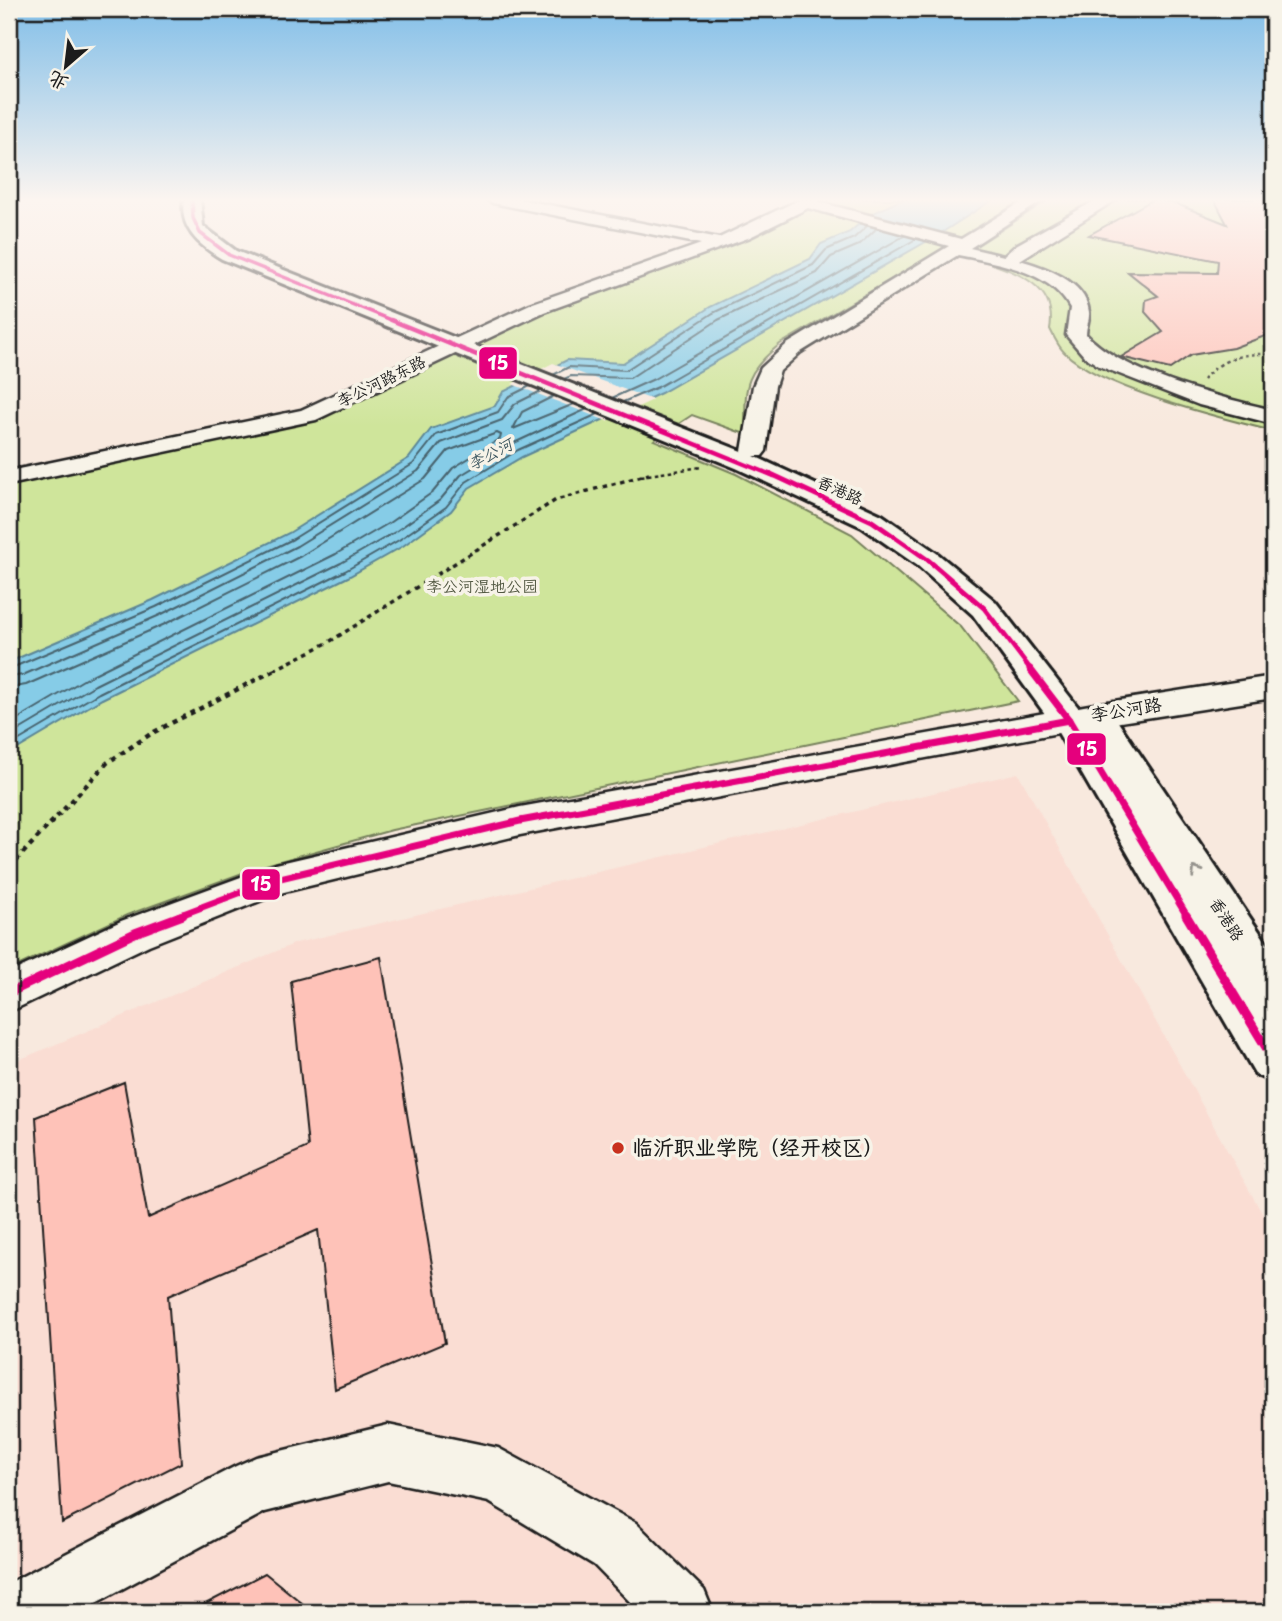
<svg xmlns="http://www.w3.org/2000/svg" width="1282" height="1621" font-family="'Playpen Sans','LXGW WenKai TC',sans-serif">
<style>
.built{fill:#faddd3}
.green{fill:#cfe59b;stroke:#76805c;stroke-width:2}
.water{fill:#86cce7;stroke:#5c8696;stroke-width:2}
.pier{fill:#f8e9de}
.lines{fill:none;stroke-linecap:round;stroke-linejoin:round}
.shore{stroke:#46626d;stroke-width:2}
.building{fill:#fec2b8;stroke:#1c1c1c;stroke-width:2}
.minor-casing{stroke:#1c1c1c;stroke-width:5}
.major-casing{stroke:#1c1c1c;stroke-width:6}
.path-far2{stroke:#1c1c1c;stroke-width:2.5;stroke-dasharray:3.5 3.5;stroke-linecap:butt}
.path-far1{stroke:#1c1c1c;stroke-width:3.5;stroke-dasharray:4.5 4.5;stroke-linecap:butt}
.path{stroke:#1c1c1c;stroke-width:4.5;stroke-dasharray:5 5;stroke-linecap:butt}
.minor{fill:#f7f3e8;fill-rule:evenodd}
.major{fill:#f7f3e8;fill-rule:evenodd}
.bus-1-far4-casing{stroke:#f7f3e8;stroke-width:6}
.bus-1-far3-casing{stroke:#f7f3e8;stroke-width:8}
.bus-1-far2-casing{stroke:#f7f3e8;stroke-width:10}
.bus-1-far1-casing{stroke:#f7f3e8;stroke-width:12}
.bus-1-casing{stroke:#f7f3e8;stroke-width:14}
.bus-1-far4{stroke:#e5007d;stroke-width:3.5}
.bus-1-far3{stroke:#e5007d;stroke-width:4.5}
.bus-1-far2{stroke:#e5007d;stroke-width:5}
.bus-1-far1{stroke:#e5007d;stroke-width:7}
.bus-1{stroke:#e5007d;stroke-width:9}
.oneway{stroke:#94928c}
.poi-dot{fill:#c8321e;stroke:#f7f3e8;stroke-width:2.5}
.labels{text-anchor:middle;stroke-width:7;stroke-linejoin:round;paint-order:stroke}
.far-street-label{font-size:16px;fill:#1c1c1c;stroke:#f7f3e8}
.far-water-label{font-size:16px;font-style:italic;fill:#415a63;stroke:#f7f3e8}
.far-park-label{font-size:16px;fill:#525842;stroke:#f7f3e8}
.street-label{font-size:18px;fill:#1c1c1c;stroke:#f7f3e8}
.near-poi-label{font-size:21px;font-weight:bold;fill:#1c1c1c;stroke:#f7f3e8;text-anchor:start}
.line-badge{stroke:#f7f3e8;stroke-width:2.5}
.badge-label{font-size:19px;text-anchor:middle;font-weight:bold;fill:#fff}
</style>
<rect width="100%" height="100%" fill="#f8e9de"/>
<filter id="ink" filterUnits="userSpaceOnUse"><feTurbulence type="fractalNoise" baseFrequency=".0143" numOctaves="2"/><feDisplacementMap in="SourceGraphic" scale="14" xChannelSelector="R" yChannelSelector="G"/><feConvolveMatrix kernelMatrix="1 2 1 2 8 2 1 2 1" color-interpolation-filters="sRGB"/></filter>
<g filter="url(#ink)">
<path class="built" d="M1018,773l255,460v379h-1264v-548l287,-121z"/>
<g class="green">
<path d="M829,199h200l-249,145c-39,32 -34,43 -35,90l-53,-19 -38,25 82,34 116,60 109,93 57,74 -626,129 -130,36 -135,49 -118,55v-484l267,-58 266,-114 212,-77z"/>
<path d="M1050,199h223v232c-52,-13 -172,-42 -209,-79 -6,-6 -10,-15 -14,-23 9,-51 -48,-60 -86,-75z"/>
</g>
<path class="water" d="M903,199h91l-56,36 -277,158 -139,64 -53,31 -18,23 -48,35 -55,31 -246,122 -93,55v-92l144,-62 136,-67 120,-75 22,-29 64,-23 8,-14 64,-32 56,3 87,-56 100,-48 11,-15 29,-12 19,-17z"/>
<path class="pier" d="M553,363l100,37 -46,21 -95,-37z"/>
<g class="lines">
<g class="shore">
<path d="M553,375l16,-8 57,3 87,-57 100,-48 13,-15 28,-12 13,-12"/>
<path d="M564,379l7,-3 59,2 88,-58 99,-47 14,-16 28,-12 18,-17"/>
<path d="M554,396l-32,16 -9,17 61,-25"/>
<path d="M612,398l42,-19 250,-143"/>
<path d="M623,402l35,-15 258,-148"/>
<path d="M9,669l147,-62 137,-68 120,-75 23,-29 62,-23 10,-15 22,-11"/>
<path d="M9,677l14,-2 137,-60 137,-69 121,-75 23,-28 61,-23 13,-16 26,-13"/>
<path d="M9,688l17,-3 139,-61 136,-68 124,-77 23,-28 49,-18 4,2 -1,4 -47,29 -20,24 -44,31 -53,31 -246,122 -81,48"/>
<path d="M9,736l86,-51 246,-122 54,-31 45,-32 21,-25 53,-32 73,-34"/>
<path d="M9,746l90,-53 246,-122 54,-31 47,-33 20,-25 52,-32 80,-36"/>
</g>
</g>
<g class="building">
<path d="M1154,199l23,5 50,20 -13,-25h59v134l-40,15 -42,7 -21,14 -49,-12 42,-25 -18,-20 1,-12 12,-4 -30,-24 89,1 1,-12 -129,-26z"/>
<path d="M381,957l64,386 -110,46 -17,-159 -150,66 13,167 -119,60 -26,-406 88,-35 24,136 160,-71 -17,-166z"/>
<path d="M265,1573l48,39h-123z"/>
</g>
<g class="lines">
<g class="minor-casing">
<g id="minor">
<path d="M486,199h33l200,39 82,-39h20l-2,3 142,37 66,-40h18l-75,49 34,8 12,-11 82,-46h19l-97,61c24,7 66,21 69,52 1,7 -3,15 -3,22 36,40 134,63 187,76v14l-74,-19 -100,-39 -15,-10 -18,-21 4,-27c-20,-38 -74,-45 -112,-53l-157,97 -21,19 -5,15 -9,65 -4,5h-16l-4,-5 11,-65 8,-18 26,-24 162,-98 -141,-38 -60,30 -204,74 -228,108 -307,65v-14l292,-61 229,-106 171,-60 -208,-41z"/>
<path d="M1273,676v22l-178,28 -575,109 -240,58 -131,52 -140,67v-39l112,-52 155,-57 244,-57 575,-103z"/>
<path d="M388,1425l110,23 138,75 68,67 9,22h-73l-46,-47 -105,-63 -101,-21 -123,31 -186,100h-70v-29l227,-117 20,-9z"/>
</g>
</g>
<g class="major-casing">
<path id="major" d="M184,199h16l3,27 33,25 518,205 128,59 56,39 57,47 86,110 15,-7 12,3 165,245v58l-5,-1 5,8v65l-17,-7 -200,-346 -83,-114 -55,-49 -56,-39 -126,-59 -514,-209c-23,-14 -43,-30 -38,-60z"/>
</g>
<g class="path-far2">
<path d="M1203,380c19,-23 41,-27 70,-26"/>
<path d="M641,476l61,-9"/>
</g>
<path class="path-far1" d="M274,670l55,-28 227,-142 93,-26"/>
<path class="path" d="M9,868l98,-105 45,-30 125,-64"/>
<use href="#minor" class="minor"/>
<use href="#major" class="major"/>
<g class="bus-1-far4-casing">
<path id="bus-1-far4" d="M192,199l1,19 7,15 29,22 167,67"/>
</g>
<g class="bus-1-far3-casing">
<path id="bus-1-far3" d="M391,320l383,156"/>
</g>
<g class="bus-1-far2-casing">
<path id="bus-1-far2" d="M771,474l101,47 56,39 56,48 47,62"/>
</g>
<g class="bus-1-far1-casing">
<g id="bus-1-far1">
<path d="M1030,669l39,51 118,196"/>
<path d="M178,916l98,-37 244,-58 549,-101"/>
</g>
</g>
<g class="bus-1-casing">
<g id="bus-1">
<path d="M1186,915l87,144"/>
<path d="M9,993l126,-60 48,-18"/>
</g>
</g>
<use href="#bus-1-far4" class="bus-1-far4"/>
<use href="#bus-1-far3" class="bus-1-far3"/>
<use href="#bus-1-far2" class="bus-1-far2"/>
<use href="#bus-1-far1" class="bus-1-far1"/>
<use href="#bus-1" class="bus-1"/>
</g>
<defs><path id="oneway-chevron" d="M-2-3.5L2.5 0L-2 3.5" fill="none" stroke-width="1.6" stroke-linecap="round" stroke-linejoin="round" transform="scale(1.75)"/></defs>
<use class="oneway" href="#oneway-chevron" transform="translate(1196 871) rotate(-123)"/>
</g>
<linearGradient id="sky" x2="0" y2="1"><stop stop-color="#81bee8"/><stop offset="0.47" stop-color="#fcf5f0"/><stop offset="1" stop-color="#fcf5f0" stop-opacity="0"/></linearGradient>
<rect width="1282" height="426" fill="url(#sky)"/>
<circle class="poi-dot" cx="618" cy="1148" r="7"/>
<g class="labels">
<g class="far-street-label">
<text transform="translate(381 381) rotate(-26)" y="6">李公河路东路</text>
<text transform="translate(840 490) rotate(24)" y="6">香港路</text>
<text transform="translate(1227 919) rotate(57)" y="6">香港路</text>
</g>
<g class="far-water-label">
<text transform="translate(490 454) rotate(-28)" y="6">李公河</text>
</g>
<g class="far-park-label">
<text x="482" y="592">李公河湿地公园</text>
</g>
<g class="street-label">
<text transform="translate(1126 710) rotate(-9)" y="6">李公河路</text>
</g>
<g class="near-poi-label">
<text x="632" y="1155">临沂职业学院（经开校区）</text>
</g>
</g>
<g class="line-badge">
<rect x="478" y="346" width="40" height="34" rx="7" fill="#e5007d"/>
<rect x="1066" y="732" width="41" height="34" rx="7" fill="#e5007d"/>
<rect x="241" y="868" width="40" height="33" rx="7" fill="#e5007d"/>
</g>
<g class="badge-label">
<text x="498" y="370">15</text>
<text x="1087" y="756">15</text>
<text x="261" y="891">15</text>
</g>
<rect width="1282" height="1621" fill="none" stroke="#f7f3e8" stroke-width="35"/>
<rect x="18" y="18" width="1247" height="1586" fill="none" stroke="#1c1c1c" stroke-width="2.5" filter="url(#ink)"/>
<g transform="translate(66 66) rotate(208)" stroke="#f7f3e8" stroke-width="5" paint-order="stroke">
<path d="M0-5L12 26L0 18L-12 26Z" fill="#1c1c1c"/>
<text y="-10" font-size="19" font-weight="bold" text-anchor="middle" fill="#1c1c1c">北</text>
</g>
</svg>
